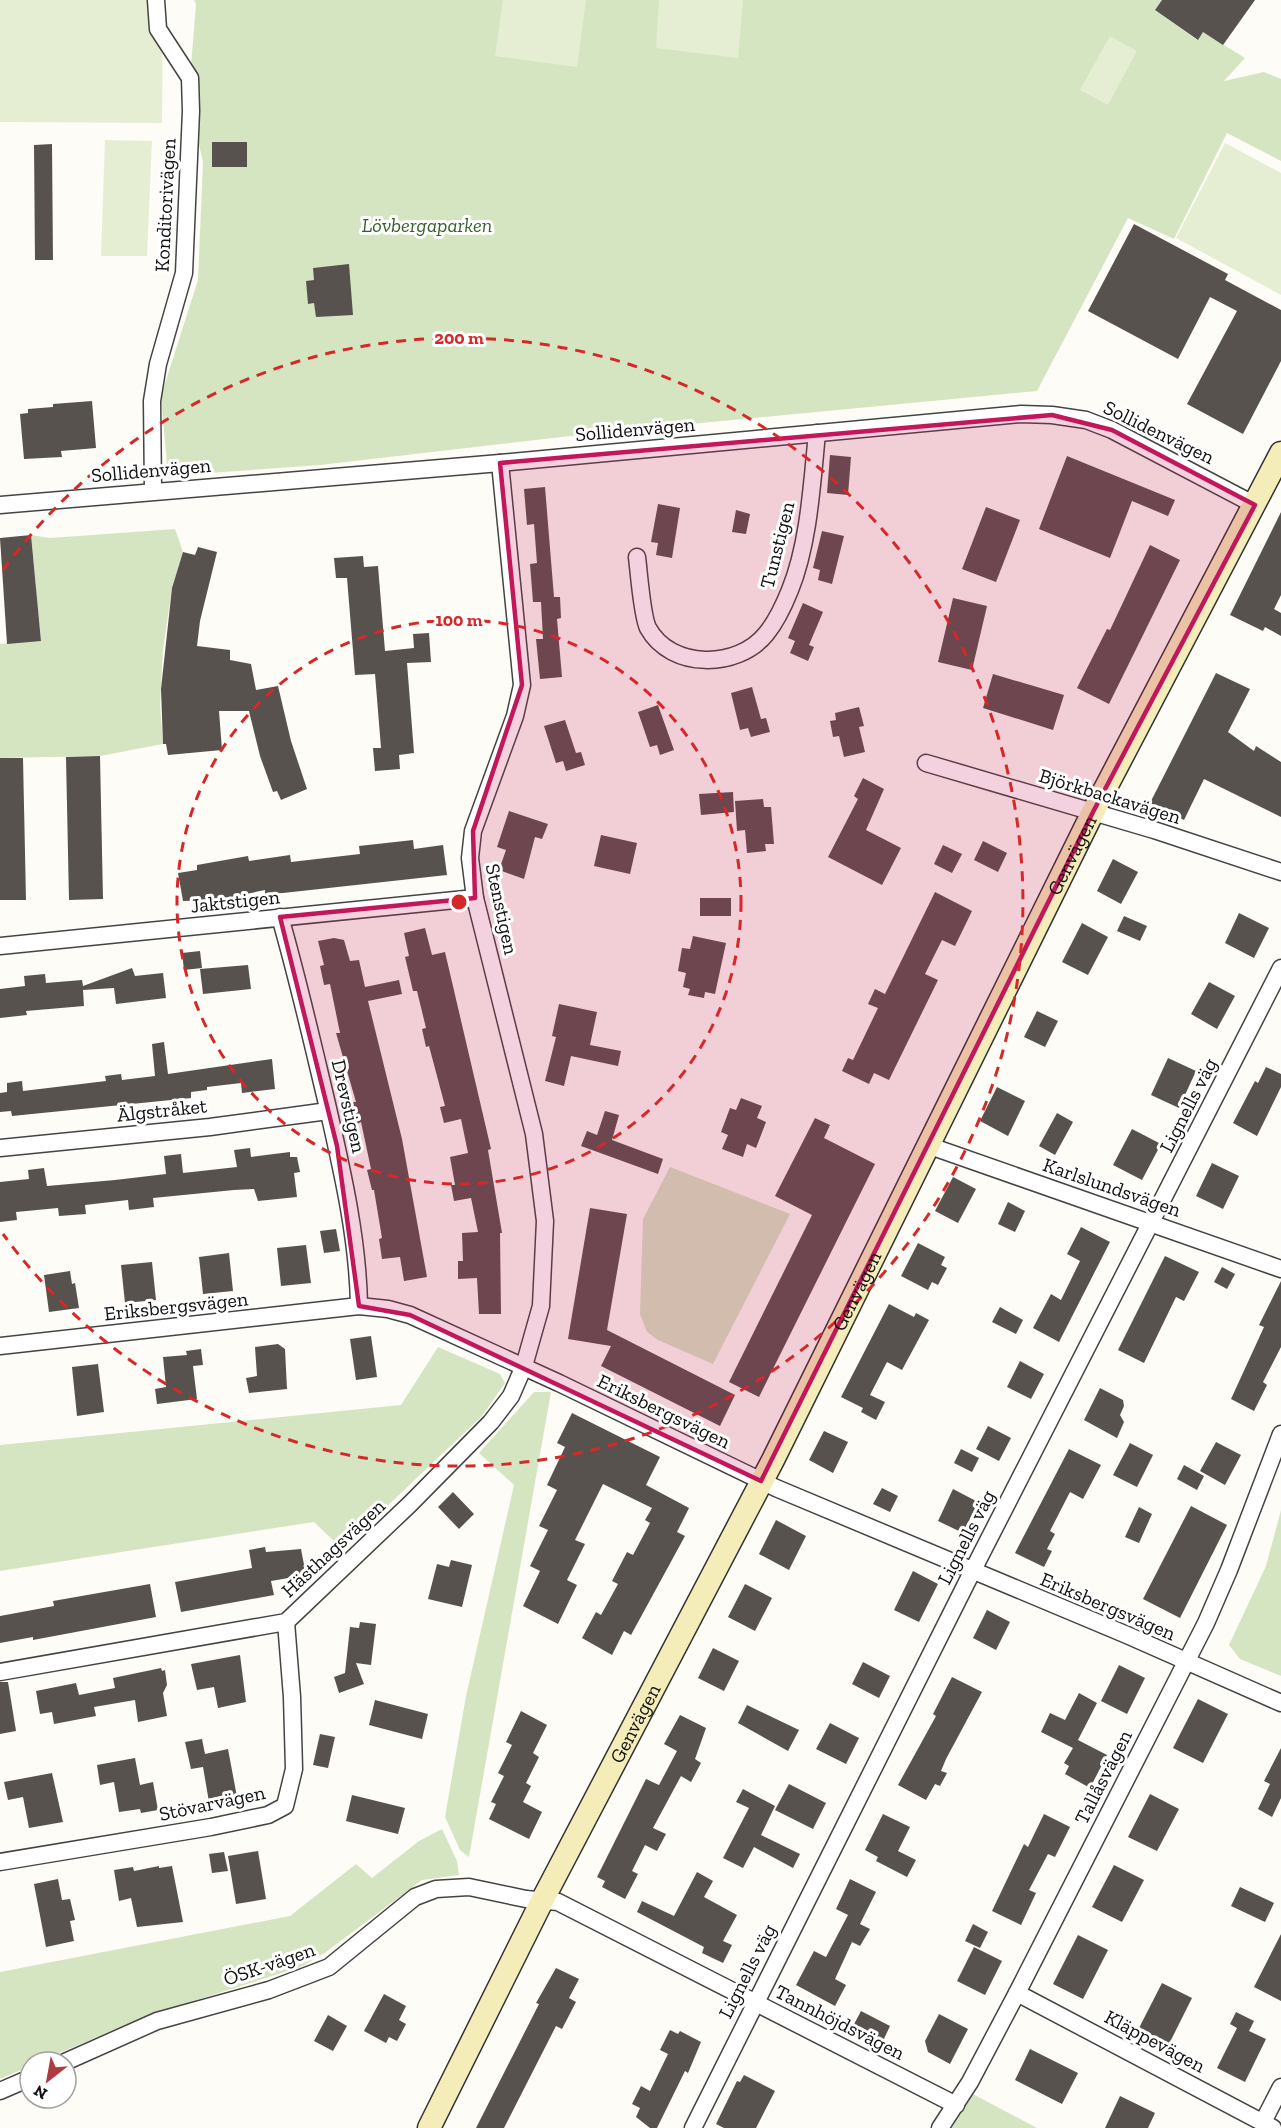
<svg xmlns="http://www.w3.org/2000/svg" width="1281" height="2128" font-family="'Zilla Slab',serif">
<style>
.green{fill:#d5e5c2}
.pitch{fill:#e5eed3}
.building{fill:#58524e}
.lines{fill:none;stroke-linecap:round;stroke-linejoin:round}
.street-casing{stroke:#444;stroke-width:19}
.secondary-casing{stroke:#333;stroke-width:25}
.street{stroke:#fff;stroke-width:16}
.secondary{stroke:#f5edb9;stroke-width:22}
.marked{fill:#c2185b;fill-opacity:0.2;stroke:#c2185b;stroke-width:4.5;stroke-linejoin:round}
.ring{fill:none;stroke:#d62828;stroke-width:3;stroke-dasharray:10 8}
.labels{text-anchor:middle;stroke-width:6;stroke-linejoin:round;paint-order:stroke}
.street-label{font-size:20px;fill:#111;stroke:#fff}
.park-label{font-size:20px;font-style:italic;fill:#356128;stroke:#fff}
.centre{fill:#d62828;stroke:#fff;stroke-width:3}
.ring-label{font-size:18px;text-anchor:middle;font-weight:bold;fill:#d62828;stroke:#fff;stroke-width:6;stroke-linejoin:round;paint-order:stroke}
</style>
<rect width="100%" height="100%" fill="#fefcf6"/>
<g class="green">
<path d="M194,0h968l-7,10 42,30 6,-8 42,26 -21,23 40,-9 17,7v82l-54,-28 -53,106 -46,-21 -91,173 -441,42 -276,32 -152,11 -7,-80 37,-116 5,-118 -12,-52 -1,-32 6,-74z"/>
<path d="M175,529l8,23 -11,36 -9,62 -3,55 3,39 -63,12 -100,2v-114l41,-4 -10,-105 19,3z"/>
<path d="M670,1167l120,47 -77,150 -55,-24 -11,-8 -7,-18 3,-95z"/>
<path d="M438,1347l62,27 5,9 -23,33 -140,133 -28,-27 -314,49v-126l401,-40z"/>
<path d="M534,1392h17l-82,465 -9,-7 -15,-33 21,-121 48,-211 -35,-32z"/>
<path d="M1281,1510v166l-41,-17 -11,-14 37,-79z"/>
<path d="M442,1829l15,32 2,14 -37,5 -96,72 -25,15 -152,48 -111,47h-8v4l-30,13v-107l290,-56 66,-52 16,14 47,-37z"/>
<path d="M971,2093l66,35h-90z"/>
</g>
<g class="pitch">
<path d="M0,0h163l-1,123 -162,-1z"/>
<path d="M503,0h83l-9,67 -82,-11z"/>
<path d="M659,0h84l-5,58 -82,-10z"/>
<path d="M1110,36l27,15 -29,54 -28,-15z"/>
<path d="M105,140l47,1 -5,115h-46z"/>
<path d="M1225,143l56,30v122l-105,-57z"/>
</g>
<g class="building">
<path d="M1162,0h93l-32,45 -20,-13 -5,8 -43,-30z"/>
<rect x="212" y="142" width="35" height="25"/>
<path d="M52,144l1,116h-18l-1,-115z"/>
<path d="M1134,224l94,50 -3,6 56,30v51l-38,73 -56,-30 50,-93 -27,-14 -32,62 -90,-48z"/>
<path d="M349,264l4,51 -37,2 -2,-14 -6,1 -2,-23 8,-1 -1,-12z"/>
<path d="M92,401l4,47 -35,3 1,6 -38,2 -4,-45 8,-1v-4l25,-2v-3z"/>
<path d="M830,455l21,2 -3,38 -21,-2z"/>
<path d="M1067,456l108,44 -7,16 -36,-15 -22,57 -71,-29z"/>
<path d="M545,487l9,110h6l1,21 -4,1 5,58 -22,2 -4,-40h7l-2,-37h-8l-3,-38 7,-1 -3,-39 -7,1 -3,-36z"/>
<path d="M658,504l22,4 -8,50 -16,-3 2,-12 -7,-1z"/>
<path d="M986,507l34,13 -24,62 -34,-13z"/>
<path d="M736,510l14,4 -4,20 -14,-2z"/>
<path d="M1281,512v83l-7,14 7,4v23l-16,-9 -2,4 -33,-16z"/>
<path d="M822,531l22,5 -12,48 -14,-4 2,-10 -7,-2z"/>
<path d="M31,535l10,106 -34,3 -7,-106z"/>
<path d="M1150,545l30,15 -71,144 -32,-16 30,-59 3,1z"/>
<path d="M198,547l19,5 -17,69 -3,25 33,4v10l21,4 5,26 22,-4 13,55 16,48 -26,11 -4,-9 -4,1 -13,-36 -11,-45h-30l3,39 -54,5 -2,-11h-3l-2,-55 11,-101 11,-36 12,3z"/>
<path d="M363,556l1,11 14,-1 7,85 29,-3 -1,-14 16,-1 2,29 -24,1 7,90 -15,2 1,14 -25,2 -2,-23h8l-6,-74 -20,1 -8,-97h-11l-2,-20z"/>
<path d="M953,598l34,8 -15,64 -34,-8z"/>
<path d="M803,603l20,9 -14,33 5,2 -6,14 -18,-8 5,-12 -7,-3z"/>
<path d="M1216,673l34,16 -22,43 26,19 2,-5 25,16v55l-77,-38 -20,41 -34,-17z"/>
<path d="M993,674l71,21 -11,35 -70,-22z"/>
<path d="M752,687l9,32 5,-1 4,14 -19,5 -3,-9 -8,2 -9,-37z"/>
<path d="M658,705l16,45 -14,5 -3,-10 -7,2 -12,-35z"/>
<path d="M859,707l5,19 -5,1 6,25 -21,5 -5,-21 -6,1 -3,-16 6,-1 -1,-7z"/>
<path d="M565,720l11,33 5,-1 4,13 -19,6 -3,-10 -7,2 -12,-37z"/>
<path d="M100,756l3,143 -34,1 -3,-143z"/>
<path d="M0,758h23l3,142h-26z"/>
<path d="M863,778l21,11 -18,41 35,18 -19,37 -54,-28 30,-58 -4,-3z"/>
<path d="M733,792l1,20 -33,3 -2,-21z"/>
<path d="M763,799l1,8h7l3,37h-9l1,7 -19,2 -2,-23 -8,1 -2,-30z"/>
<path d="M509,811l39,13 -6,15 -7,-2 -11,42 -25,-9 7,-20 -9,-3z"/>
<path d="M601,835l36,8 -7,31 -36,-8z"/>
<path d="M413,840l1,9 29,-4 4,30 -164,18 -18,1v-4l-48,10 -34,1 -5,-28 19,-3v-5l51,-9 1,5 41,-6 1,7 69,-8 -1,-8z"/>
<path d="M983,841l24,12 -9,19 -24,-12z"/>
<path d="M943,845l19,9 -10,19 -18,-9z"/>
<path d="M1113,859l25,13 -17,32 -24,-13z"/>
<path d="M935,892l37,19 -17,35 -13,-6 -17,34 13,6 -49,100 -15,-7 -5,11 -27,-13 6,-13 5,2 25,-52 -10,-4 7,-15 10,5z"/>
<rect x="700" y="898" width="31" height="18"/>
<path d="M1239,913l30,15 -15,30 -29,-15z"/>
<path d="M1124,916l23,10 -7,15 -23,-10z"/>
<path d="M1082,923l26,14 -20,38 -26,-13z"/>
<path d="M425,928l7,27 13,-3 46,197 -3,1 14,83h-2l1,81h-22l-2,-36 -19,1v-18h5l-1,-28 16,-1 -7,-34 -17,3 -3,-16h4l-5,-28 18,-4 -7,-34 -17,4 -4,-16 5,-1 -16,-60 -3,1 -4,-18 4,-1 -9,-37h-4l-8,-34 4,-1 -5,-23z"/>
<path d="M693,936l33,7 -11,51 -10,-2 -1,6 -16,-3 2,-6 -7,-2 3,-14 -8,-2 4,-23 8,1z"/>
<path d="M334,938l10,2 6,21 9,-1 6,27 34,-7 3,14 -34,7 34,138 25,138 -23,4 -4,-24 -18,2 -3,-20 3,-1 -8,-48h-2l-5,-20 4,-1 -10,-47 -4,2 -5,-22h4l-20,-69h4l-10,-49 -6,1 -4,-19 4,-1 -6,-24z"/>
<path d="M200,951l2,17 -18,2 -2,-17z"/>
<path d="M248,965l3,24 -48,5 -3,-25z"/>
<path d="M132,968l3,8 28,-3 3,25 -50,6 -2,-16 -31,2 1,16 -58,5 1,4 -27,3v-29l25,-3 -1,-10 21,-2 1,9 36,-3 1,6z"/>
<path d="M1209,982l26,14 -18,33 -26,-15z"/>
<path d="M559,1004l38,8 -7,33 31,6 -3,15 -47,-10 -7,30 -19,-5 11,-44 -4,-1z"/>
<path d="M1037,1011l21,10 -13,26 -21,-10z"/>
<path d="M164,1042l4,32 104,-15 3,30 -33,4 -1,-10 -34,4v3l-16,2v6l-179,18 -1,-5 -11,1v-19l7,-1v-9l15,-2 1,10 83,-10 -1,-5 16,-2 1,6 33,-4 -3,-32z"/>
<path d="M1168,1058l28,13 -17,37 -28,-13z"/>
<path d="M1266,1067l15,7v13l-24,49 -24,-13 22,-42 3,2z"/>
<path d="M997,1087l28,14 -17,35 -28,-15z"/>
<path d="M741,1098l21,8 -5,12 9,4 -10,26 -9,-4 -4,13 -21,-8 6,-14 -7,-3 9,-24 6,2z"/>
<path d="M605,1111l14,4 -7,25 51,19 -5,15 -77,-28 6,-15 10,4z"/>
<path d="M1057,1113l16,9 -18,33 -16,-9z"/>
<path d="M815,1118l15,7 -6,13 51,26 -116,233 -30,-15 83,-167 -37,-19z"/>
<path d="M1132,1129l29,15 -19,36 -29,-15z"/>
<path d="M250,1148l1,9 39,-5v5h7l3,15 -6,1 3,24 -39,4 -4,-12 -20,1 -81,8 1,9 -25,3 -1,-10 -43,5 1,9 -27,2 -1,-8 -42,4 1,8 -17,2v-40l29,-3 -1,-9 16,-2 3,18 68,-6 51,-6 -2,-18 17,-2 2,19 54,-6 -3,-17z"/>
<path d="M1212,1163l27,13 -16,33 -27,-13z"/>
<path d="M953,1177l23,12 -18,34 -23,-12z"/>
<path d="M1008,1202l17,9 -10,21 -17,-8z"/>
<path d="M590,1208l37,6 -20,116 128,65 -15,31 -119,-60 10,-20 -43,-7z"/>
<path d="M1081,1227l29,15 -51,100 -26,-14 18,-34 10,6 19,-39 -13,-7z"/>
<path d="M336,1229l4,22 -16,2 -4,-22z"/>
<path d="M918,1243l27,14 -4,8 6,3 -9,17 -6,-3 -4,8 -27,-14z"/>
<path d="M306,1245l5,38 -30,3 -4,-38z"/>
<path d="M229,1253l4,38 -30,3 -4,-37z"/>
<path d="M1165,1256l34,16 -15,29 -8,-4 -32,66 -26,-13z"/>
<path d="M152,1262l4,38 -31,3 -4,-38z"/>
<path d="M1222,1267l13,7 -8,15 -13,-7z"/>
<path d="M70,1271l2,13 3,-1 4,25 -30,4 -5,-37z"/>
<path d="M1281,1281v66l-18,35 4,3 -13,26 -23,-12 33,-72 -5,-2z"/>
<path d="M889,1304l25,13 2,-4 13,7 -27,50 -15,-8 -17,33 15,7 -9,18 -15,-8 2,-4 -22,-11z"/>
<path d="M1000,1307l23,13 -7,14 -24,-12z"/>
<path d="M371,1336l6,41 -21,3 -6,-41z"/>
<path d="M278,1344l7,5 2,40 -38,4 -3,-15 11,-2 -2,-29z"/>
<path d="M201,1349l2,16 -10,1 4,33 -40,5 -2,-15 11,-2 -3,-30 24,-2 -1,-4z"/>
<path d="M1020,1361l24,13 -13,25 -24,-12z"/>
<path d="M98,1364l6,48 -27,4 -5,-49z"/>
<path d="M1100,1388l23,12 1,6 -4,9 4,7 -7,16 -33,-18z"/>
<path d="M572,1413l88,44 -14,28 43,23 -12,24 8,4 -54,99 -7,-4 -12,24 -30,-17 14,-26 5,3 17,-31 -6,-3 15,-29 6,3 17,-32 -5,-3 7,-12 -49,-24 -28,56 10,4 -18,36 10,5 -19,39 -35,-18 17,-35 -10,-5 18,-36 -9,-4 18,-36 -10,-5 18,-38 -8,-4z"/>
<path d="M988,1426l23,12 -12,23 -23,-12z"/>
<path d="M824,1431l24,11 -15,31 -24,-13z"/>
<path d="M1216,1442l25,13 -16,30 -25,-14z"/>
<path d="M1130,1443l23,12 -16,32 -24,-12z"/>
<path d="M961,1449l18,9 -7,14 -18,-9z"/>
<path d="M1069,1449l32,16 -18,34 -13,-7 -20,39 5,3 -8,15 5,2 -8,16 -29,-14z"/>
<path d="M1184,1465l20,11 -7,14 -20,-11z"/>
<path d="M882,1488l16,8 -8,16 -17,-8z"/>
<path d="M953,1489l25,13 -15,31 -25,-12z"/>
<path d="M453,1492l21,22 -15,15 -21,-22z"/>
<path d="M1191,1506l36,19 -47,93 -37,-19z"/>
<path d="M1139,1507l13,7 -13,29 -14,-6z"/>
<path d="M776,1520l30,16 -17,34 -30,-16z"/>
<path d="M265,1547l1,5 35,-3 5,26 -35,6 3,14 -93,17 -6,-30 77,-14 -3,-18z"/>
<path d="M451,1560l21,5 -10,42 -34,-8 9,-35 12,3z"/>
<path d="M913,1571l25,13 -19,38 -25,-12z"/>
<path d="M150,1584l6,33 -123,23v-3l-33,6v-27l54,-10 -1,-5z"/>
<path d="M745,1584l27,14 -17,33 -27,-14z"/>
<path d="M987,1610l23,12 -14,28 -23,-12z"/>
<path d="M360,1622l16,2 -5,41 -15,-2 8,21 -25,9 -5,-16 11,-4 5,-46 9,1z"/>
<path d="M713,1648l26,13 -15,30 -26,-13z"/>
<path d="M240,1655l6,47 -28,6 -4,-21 -17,3 -6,-26z"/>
<path d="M863,1662l27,14 -11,22 -27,-14z"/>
<path d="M1119,1665l26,13 -18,36 -26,-13z"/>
<path d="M161,1668l1,3 3,-1 2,15 -4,8 4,23 -29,6 -3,-22 -41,7 2,9 -42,8 -2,-12 -12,2 -4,-23 40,-8 3,12 36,-7 -2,-10z"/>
<path d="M952,1677l30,15 -36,67 -5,12 6,2 -7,13 -5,-2 -9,16 -28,-15 38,-69 -3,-2z"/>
<path d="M0,1682h8l8,49 -16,3z"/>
<path d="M1079,1693l18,10 -19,37 29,15 -17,33 -25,-14 4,-8 -5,-3 9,-15 -32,-16 9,-19 15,7z"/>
<path d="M1198,1699l30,15 -25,49 -30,-15z"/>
<path d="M375,1700l53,14 -6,25 -53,-14z"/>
<path d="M747,1705l52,25 -11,21 -50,-28z"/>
<path d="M521,1711l26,14 -14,28 6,4 -13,26 5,3 -8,16 19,10 -13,27 -40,-20 7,-15 -5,-2 13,-26 -6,-3 14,-28 -6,-3z"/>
<path d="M680,1715l26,13 -11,31 6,4 -10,19 -10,-6 -28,52 13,6 -9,17 -12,-6 -13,26 6,3 -13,25 -23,-12 3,-6 -8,-4 49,-98 13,6 18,-34 -13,-7z"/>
<path d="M830,1723l29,15 -13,26 -30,-15z"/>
<path d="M320,1734l15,3 -7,31 -15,-3z"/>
<path d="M202,1739l3,15 23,-5 9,48 -28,5 -6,-35 -12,2 -6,-27z"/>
<path d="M1281,1748v50l-9,19 -14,-8 12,-25 -6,-3z"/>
<path d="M135,1758l5,27 13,-3 5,28 -17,3 -1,-4 -21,3 -5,-30 -14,3 -3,-20z"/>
<path d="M52,1773l11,49 -34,6 -6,-31 -15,3 -4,-18z"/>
<path d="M789,1784l37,19 -13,26 -38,-19z"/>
<path d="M743,1789l32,17 -14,29 39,19 -7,14 -39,-21 -11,21 -20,-10 26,-50 -13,-6z"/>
<path d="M1150,1794l29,15 -22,42 -29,-14z"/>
<path d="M352,1795l53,13 -7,26 -52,-13z"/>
<path d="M883,1814l27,13 -12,24 18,9 -9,17 -31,-16 2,-4 -13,-7z"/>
<path d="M1044,1814l26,13 -15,30 -7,-3 -19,36 7,3 -15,32 -29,-14 32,-67 4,3z"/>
<path d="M258,1851l8,48 -30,5 -8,-48z"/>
<path d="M224,1852l4,19 -16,2 -3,-19z"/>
<path d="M1114,1865l30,15 -22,42 -30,-15z"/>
<path d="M159,1866v2l13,-2 11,56 -46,5 -6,-29 -12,3 -5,-31 19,-3 1,4z"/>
<path d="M697,1872l16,9 -9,16 33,18 -14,26 9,4 -9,18 -21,-10 2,-6 -67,-35 5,-11 32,15z"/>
<path d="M58,1879l4,21 8,-1 5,21 -5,1 4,20 -28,6 -12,-63z"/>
<path d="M850,1879l26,13 -16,32 10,5 -10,17 -8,-4 -17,37 11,6 -11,21 -39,-21 18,-34 12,6 22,-42 -12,-6z"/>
<path d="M1240,1887l34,16 -9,19 -34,-16z"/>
<path d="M973,1924l15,8 -8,16 -15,-7z"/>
<path d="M1281,1934v67l-27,-14z"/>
<path d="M1078,1935l30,15 -25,49 -30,-15z"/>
<path d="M974,1947l28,14 -17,34 -28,-14z"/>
<path d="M556,1968l23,11 -10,19 7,4 -14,27 -6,-3 -52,102h-28l63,-124 -3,-1z"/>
<path d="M1162,1983l30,15 -23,46 -30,-16z"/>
<path d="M384,1994l22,12 -7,14 7,4 -9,17 -8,-4 -3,6 -22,-12z"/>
<path d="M861,2011l29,15 -8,17 -30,-15z"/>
<path d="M1236,2012l18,9 -5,10 17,8 -21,43 -28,-14 20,-40 -7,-4z"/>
<path d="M939,2014l29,15 -18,35 -22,-12 -3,-11z"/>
<path d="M328,2015l19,11 -14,25 -19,-10z"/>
<path d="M670,2030l8,4 2,-3 21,11 -13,31 -3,-2 -28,57h-7l-14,-11 4,-9 -8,-4 9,-18 9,5 18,-37 -8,-4z"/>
<path d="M1030,2049l48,24 -16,31 -47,-24z"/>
<path d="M744,2075l31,16 -19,37h-32l-8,-4 21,-43 3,1z"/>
<path d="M1120,2096l35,17 -7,15h-43z"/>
</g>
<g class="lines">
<g class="street-casing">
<g id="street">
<path d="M153,490l-1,-89 6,-37 26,-91 7,-162 -1,-33 -32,-49 -2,-29"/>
<path d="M0,505l500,-42 521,-49 31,1 34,5 26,10 143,75"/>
<path d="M637,557c2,16 5,59 11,71 23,42 90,41 118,6 10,-12 18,-29 24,-44 19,-47 22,-107 27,-157"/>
<path d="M926,763l228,67 127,42"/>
<path d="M280,917c18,62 32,124 47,187 15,66 31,134 32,202"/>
<path d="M0,946l475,-48"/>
<path d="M930,1146l351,123"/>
<path d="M0,1148l210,-21 118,-16"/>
<path d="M0,1346l359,-40 29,3 22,6 149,68 217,105 351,147 154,68"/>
<path d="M0,1672l286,-50 124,-118 81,-82 20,-26 13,-30 17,-60 4,-85 -11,-87 -59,-236 -5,-40 3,-27 42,-115 7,-31 -22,-222"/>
<path d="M0,1862l211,-35 57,-12 17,-9 9,-37 -2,-72 -6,-75"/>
<path d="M1017,1993l256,135"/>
<path d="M65,2062l92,-41 112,-31 60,-23 86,-70 21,-8 33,-2 57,12 32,3 398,203"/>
<path d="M0,2091l30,-13"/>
<path d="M1263,2122l18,-35"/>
<path d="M693,2128l279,-556 309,-604"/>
<path d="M940,2128l30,-46 47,-89 189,-370 23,-53 52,-136"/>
</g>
</g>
<g class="secondary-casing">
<g id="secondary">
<path id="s1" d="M429,2128l114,-229 230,-439 320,-648 188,-359"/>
</g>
</g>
<use href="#street" class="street"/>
<use href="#secondary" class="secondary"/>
</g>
<path class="marked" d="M1052,415l60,15 143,75 -162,307 -332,669 -351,-166 -51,-9 -22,-160 -57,-229 195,-19 -2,-67 49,-146 -22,-222z"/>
<g class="ring">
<circle cx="459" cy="902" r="282"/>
<path d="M3 570A564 564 0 1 1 3 1234"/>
</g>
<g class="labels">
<g class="street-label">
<text transform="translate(165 205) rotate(-87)" y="7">Konditorivägen</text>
<text transform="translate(635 429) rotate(-5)" y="7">Sollidenvägen</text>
<text transform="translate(1159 432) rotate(26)" y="7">Sollidenvägen</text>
<text transform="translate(151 470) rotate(-5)" y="7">Sollidenvägen</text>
<text transform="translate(777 545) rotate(-76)" y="7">Tunstigen</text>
<text transform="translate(1110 796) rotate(17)" y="7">Björkbackavägen</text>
<text dy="7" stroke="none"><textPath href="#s1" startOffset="1426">Genvägen</textPath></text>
<text transform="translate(235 901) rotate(-6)" y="7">Jaktstigen</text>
<text transform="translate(502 909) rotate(78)" y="7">Stenstigen</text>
<text transform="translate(1188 1105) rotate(-63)" y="7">Lignells väg</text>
<text transform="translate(349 1106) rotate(77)" y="7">Drevstigen</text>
<text transform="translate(162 1110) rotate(-6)" y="7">Älgstråket</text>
<text transform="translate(1112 1187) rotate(19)" y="7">Karlslundsvägen</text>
<text dy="7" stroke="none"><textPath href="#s1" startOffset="940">Genvägen</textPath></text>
<text transform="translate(176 1306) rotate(-6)" y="7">Eriksbergsvägen</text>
<text transform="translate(664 1411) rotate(26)" y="7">Eriksbergsvägen</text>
<text transform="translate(966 1537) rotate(-63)" y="7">Lignells väg</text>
<text transform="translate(333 1548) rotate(-43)" y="7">Hästhagsvägen</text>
<text transform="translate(1108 1606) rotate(23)" y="7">Eriksbergsvägen</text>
<text dy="7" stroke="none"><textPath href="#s1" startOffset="454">Genvägen</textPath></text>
<text transform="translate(1103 1777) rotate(-63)" y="7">Tallåsvägen</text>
<text transform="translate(212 1803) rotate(-12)" y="7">Stövarvägen</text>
<text transform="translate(269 1964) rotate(-19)" y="7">ÖSK-vägen</text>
<text transform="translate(747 1971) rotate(-63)" y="7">Lignells väg</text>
<text transform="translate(840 2022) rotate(27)" y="7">Tannhöjdsvägen</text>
<text transform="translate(1155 2041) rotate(28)" y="7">Kläppevägen</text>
</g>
<g class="park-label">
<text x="427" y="232">Lövbergaparken</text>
</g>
</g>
<circle cx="459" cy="902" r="9" class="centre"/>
<g class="ring-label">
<text x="459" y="344">200 m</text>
<text x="459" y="626">100 m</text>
</g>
<g transform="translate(48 2080) rotate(211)"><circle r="28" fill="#ffffff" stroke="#a0a0a0" stroke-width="1.5"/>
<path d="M0-4.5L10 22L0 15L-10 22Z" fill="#b03942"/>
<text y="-9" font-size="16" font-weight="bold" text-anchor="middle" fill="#111111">N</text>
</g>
</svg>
